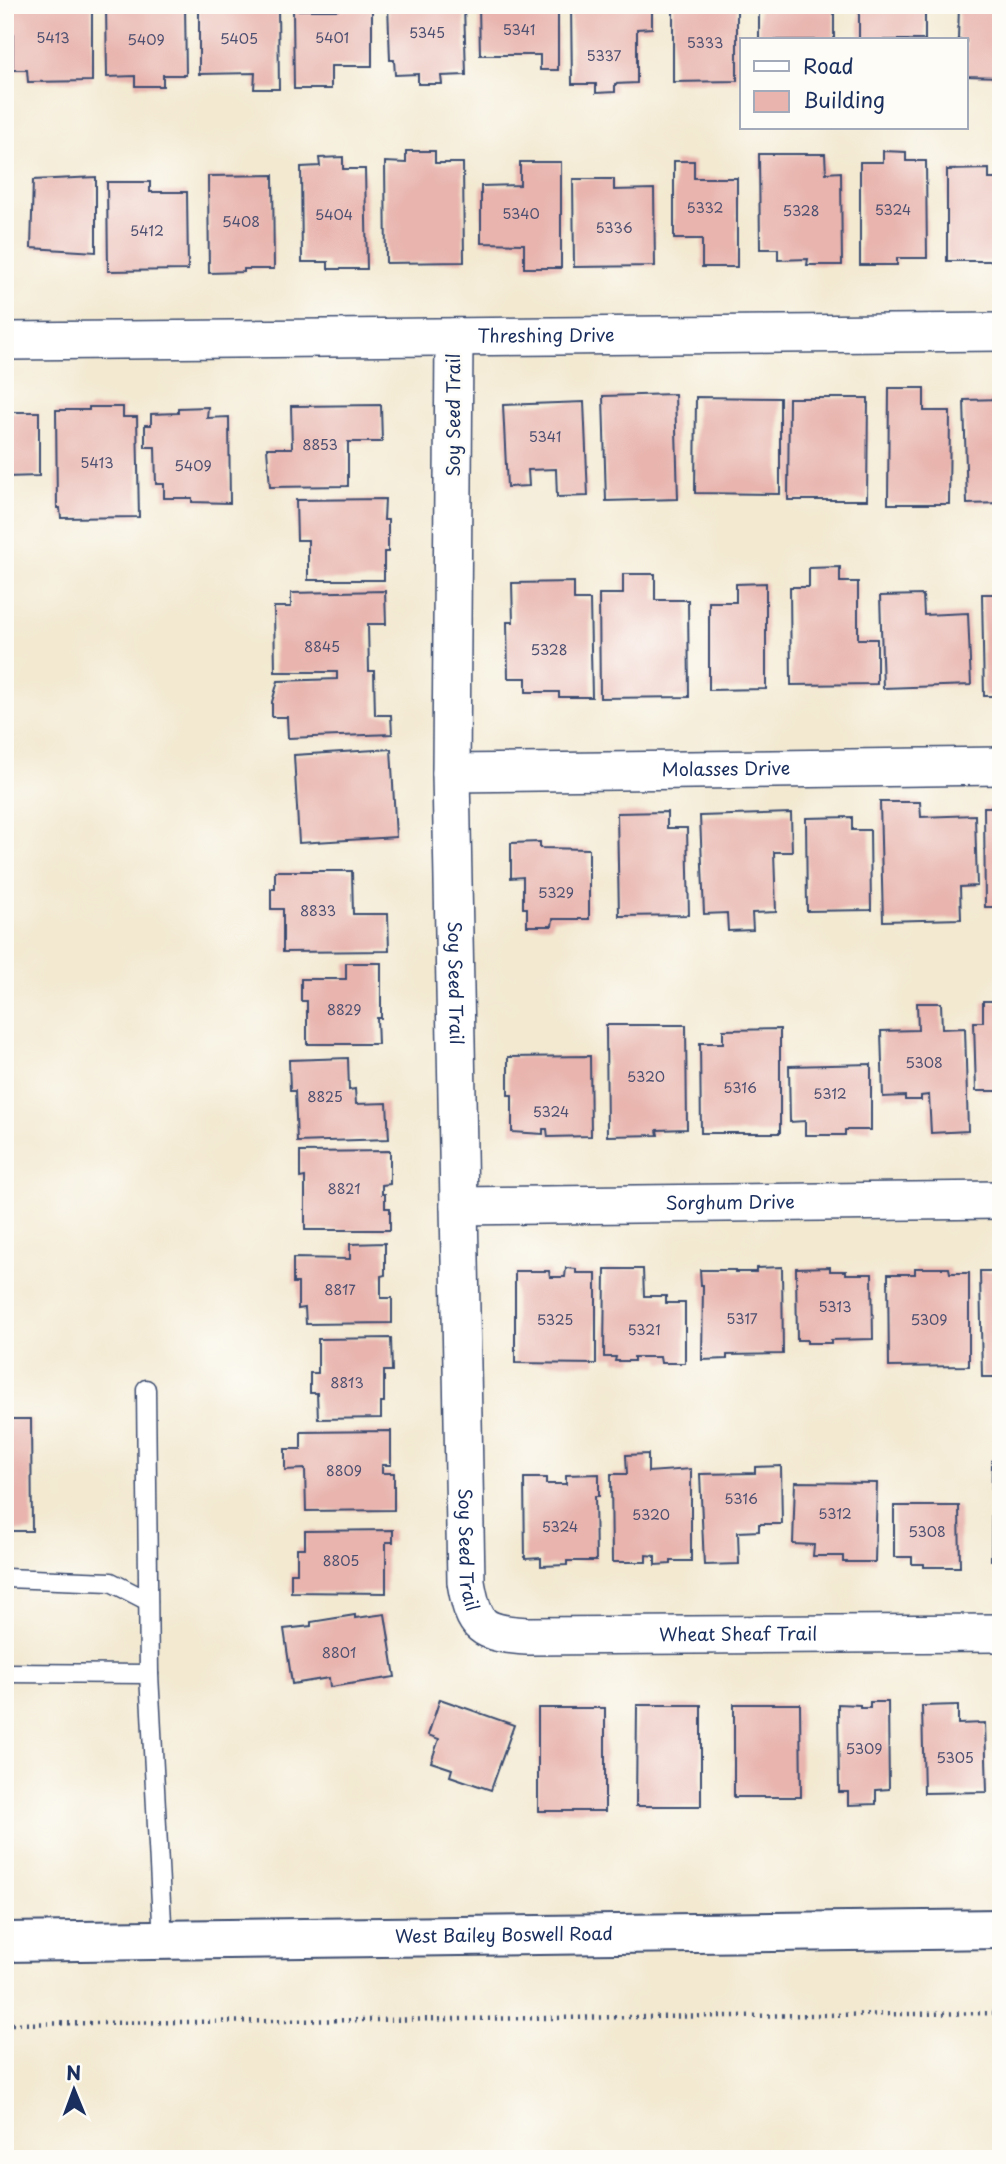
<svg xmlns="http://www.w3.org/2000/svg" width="1006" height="2164" font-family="'Playpen Sans',sans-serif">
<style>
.building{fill:#e8b4ad}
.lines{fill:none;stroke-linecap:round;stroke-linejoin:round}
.lane-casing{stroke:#3b4b6f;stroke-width:21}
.street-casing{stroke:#3b4b6f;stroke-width:40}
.secondary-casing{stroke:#3b4b6f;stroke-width:42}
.path{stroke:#3b4b6f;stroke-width:4.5;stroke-dasharray:2 5;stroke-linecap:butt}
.lane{stroke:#fff;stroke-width:18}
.street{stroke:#fff;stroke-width:37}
.secondary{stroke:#fff;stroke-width:38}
.labels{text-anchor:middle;stroke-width:5;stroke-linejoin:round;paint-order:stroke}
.number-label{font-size:14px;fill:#4e5072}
.street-label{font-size:18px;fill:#1b2f5e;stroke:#fdfcf7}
</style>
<rect width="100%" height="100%" fill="#fdfcf7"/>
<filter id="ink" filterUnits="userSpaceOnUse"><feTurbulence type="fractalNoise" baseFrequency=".0143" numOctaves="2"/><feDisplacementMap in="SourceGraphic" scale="14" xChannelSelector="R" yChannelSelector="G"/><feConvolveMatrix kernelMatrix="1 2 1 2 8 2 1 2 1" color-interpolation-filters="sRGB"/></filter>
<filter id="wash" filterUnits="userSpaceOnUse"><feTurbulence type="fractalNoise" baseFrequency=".00686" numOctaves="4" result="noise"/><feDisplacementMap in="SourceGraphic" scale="28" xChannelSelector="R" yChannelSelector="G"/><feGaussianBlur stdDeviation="1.57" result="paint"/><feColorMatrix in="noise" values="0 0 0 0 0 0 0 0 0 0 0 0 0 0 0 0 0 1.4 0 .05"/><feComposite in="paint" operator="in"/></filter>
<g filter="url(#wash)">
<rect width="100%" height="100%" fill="#f3e9d1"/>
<g id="blocks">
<g class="building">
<path d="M13,5h79v76l-64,1 -1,-12h-14z"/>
<path d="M106,5h79l1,70h-23v11h-28v-10l-28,1z"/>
<path d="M199,5h79l1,84h-25l1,-16 -56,1z"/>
<path d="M338,5h34v61h-41v23h-37l-1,-79h45z"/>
<path d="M388,5h76l2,70 -25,1 1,8h-24v-10l-23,1 -1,-15h-4z"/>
<path d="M479,5h79v65h-18v-15h-60z"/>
<path d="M571,5h81v23l-15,1v54l-22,1v8l-19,1v-9h-24z"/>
<path d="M673,5h64v76l-64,1z"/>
<rect x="759" y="5" width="75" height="35"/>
<rect x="859" y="5" width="66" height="35"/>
<path d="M959,5h42v72l-35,-1v-36h-8z"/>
<path d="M406,151h29v12h28l1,99 -78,1 -1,-101 21,1z"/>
<path d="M883,151l23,1v9h20l1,97h-30v7h-37v-103h23z"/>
<path d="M759,154h66l1,19 15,-1 1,93h-35l1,-6 -30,1v-11h-18z"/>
<path d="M343,157v12h22l2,100h-39v-7h-26l-1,-95 19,-1 -1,-8z"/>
<path d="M674,161h20v17h43v89h-35v-28h-28z"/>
<path d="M520,162h41v106h-37v-24l-43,-1v-57l39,-1z"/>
<path d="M989,169v10h12v82h-54v-91z"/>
<path d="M273,175l1,94h-30v3l-35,1 -1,-97z"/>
<path d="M96,177v75l-65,-4 2,-68z"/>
<path d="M573,179h41v11l40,-1 1,77 -81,1z"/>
<path d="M107,182h43v10h37l1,78 -80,1z"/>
<path d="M889,388h35v23h26l-1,93h-61z"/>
<path d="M675,394l3,105 -72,2 -3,-105z"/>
<path d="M696,397l84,1v96l-85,-1z"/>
<path d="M789,398h79l-1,102h-79z"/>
<path d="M1001,399v104l-34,1 -3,-104z"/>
<path d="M584,402l4,94 -31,1 -1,-28 -28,1 1,16 -22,1 -4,-82z"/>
<path d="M381,405l1,37h-34v44l-78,1 -3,-39h25l-1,-42z"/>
<path d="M89,407h34v10h14l2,100 -78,1 -1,-10h-3l-1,-98h33z"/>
<path d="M208,407l-1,11 22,-1 1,86 -38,-1v-4h-28v-14h-8l-1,-37h-10v-22h6v-11l27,-1v-5z"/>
<path d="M5,412h34v64l-34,1z"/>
<path d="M385,499l-1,21h4v32h-4v28h-76v-40h-11l-1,-40z"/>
<path d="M840,567v15h18v57h19v45l-86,1 -1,-98h19v-19z"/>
<path d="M623,574h32v26h33l1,97 -89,1 -1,-104h24z"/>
<path d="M574,582v18h16l2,97h-33v-5h-33v-14h-18l-1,-56h6l-1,-39z"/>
<path d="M766,583v106l-57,1v-88h27v-18z"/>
<path d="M385,591l1,33h-18l1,47h5l1,44h16l1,19 -104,4 -1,-21h-15v-15l6,-21 59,-2v-7h-62l-1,-65h17v-14z"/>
<path d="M982,594h19v102h-17z"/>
<path d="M923,595l1,20 44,-2 3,72 -88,3 -3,-92z"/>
<path d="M391,749l5,88 -97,6 -5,-88z"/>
<path d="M880,802h40l1,15 54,-2 2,71 -17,1 1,32 -78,2z"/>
<path d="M984,807h17v100h-16z"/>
<path d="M667,812v16h20l2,87 -70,1 -2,-103z"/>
<path d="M791,813l1,39h-18l2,60 -24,1 1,17 -25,1 -1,-18 -23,1 -4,-98z"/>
<path d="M852,817v13h18l1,80 -64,1 -1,-93z"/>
<path d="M540,842v6l49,1v70h-36l-1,7h-25v-18h-4v-31l-12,1v-35z"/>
<path d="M275,871h77l1,43h35l1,37 -106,1v-43h-12v-20h4z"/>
<path d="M346,963h35v55h-4l1,26h-71v-43h-6v-22h45z"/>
<path d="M983,1001h18v90h-25l-2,-69h9z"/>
<path d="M917,1003h24l1,26 23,-1 3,103 -37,2 -2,-38 -8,1v4h-16v-4l-22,1 -2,-66 37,-1z"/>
<path d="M606,1025h80l1,104 -30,1 1,5 -51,1z"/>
<path d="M780,1029v104h-79l-1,-90h23v-13z"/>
<path d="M590,1056l1,80 -43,1 -1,-8h-4v5l-31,-2v-37h-4v-38z"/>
<path d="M348,1058l1,32 6,-1 1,15 31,-1 2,36 -92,3 -2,-51h-5l-1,-31z"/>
<path d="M871,1064v66h-26v5h-40v-14l-15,1 -1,-56z"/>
<path d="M390,1151v33l-8,1v9h3v14h5v22h-85v-53l-5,1v-26z"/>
<path d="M385,1243v32l-4,1v22h11v25l-86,1 -1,-16 -7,1v-26h-5v-25l57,1v-15z"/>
<path d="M782,1267l1,87 -56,1v4l-25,1 1,-75h-2l-1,-15h35v2h21v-4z"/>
<path d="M830,1267v4h16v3h26l1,65 -42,1v3h-24v-3h-10l-1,-72z"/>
<path d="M566,1268l10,1v4h20v91l-81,-1v-92h34l1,6h15z"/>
<path d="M915,1268h34l1,5h19v93l-80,1 -1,-93h27z"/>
<path d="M605,1269h38l1,27h22v7h19v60h-24l-1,-6h-26v4h-19l1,-4h-12z"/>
<path d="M980,1271h21v106h-19z"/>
<path d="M391,1338l1,33h-8v31h-3v16l-63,1 -1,-26h-7v-20h8v-34z"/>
<path d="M5,1419h26l1,112h-27z"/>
<path d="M391,1431v34h-9v8h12v37l-88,1 -1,-42 -20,1v-21h16v-17z"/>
<path d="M648,1454v18l43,-3v92h-20v3l-16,1v-9l-9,-1v7h-34l-1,-88h16l-1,-19z"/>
<path d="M1001,1459v101h-10l1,-100z"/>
<path d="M781,1466l1,58h-23v7l-21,1 1,32 -35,1 -4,-91 55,-1v-6z"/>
<path d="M599,1474v22h-4l1,65h-29v4l-26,1v-8l-16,1 -1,-81h22v6h20v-9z"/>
<path d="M795,1482l82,1 -2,79h-32v-6h-30l1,-11 -21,-1z"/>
<path d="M894,1506h65l1,61h-36v-3h-12v-7h-18z"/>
<path d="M393,1530v12h-7v51l-95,-1v-19h6v-25h8v-17z"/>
<path d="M385,1614l10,63 -65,10 -1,-9 -37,6 -8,-55 27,-3v-4l44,-7v3z"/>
<path d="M440,1699l74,26 -23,65 -41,-14 2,-7 -21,-7 8,-23 -11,-4z"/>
<path d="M870,1702h18l1,87 -13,1v14l-28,1v-13h-9l-1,-88 22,1v3h10z"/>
<path d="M734,1704h66l1,93h-67z"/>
<path d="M637,1705h64v101h-65z"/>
<path d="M958,1705v19l27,-1 2,69 -63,1 -2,-87z"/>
<rect x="538" y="1708" width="67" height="103"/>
</g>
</g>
</g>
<g filter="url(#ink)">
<use href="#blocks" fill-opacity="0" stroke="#3b4b6f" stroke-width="2"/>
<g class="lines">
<g class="lane-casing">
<g id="lane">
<path d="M146,1389l3,285"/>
<path d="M5,1578l106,4 37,19"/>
<path d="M5,1673l144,1 14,267"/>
</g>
</g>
<g class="street-casing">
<g id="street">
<path id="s1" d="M454,337l-3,436 15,809c8,46 15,51 61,54l474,-3"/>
<path id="s2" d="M5,341l996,-9"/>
<path id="s3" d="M451,773l550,-7"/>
<path id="s4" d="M459,1206l542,-6"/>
</g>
</g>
<g class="secondary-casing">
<g id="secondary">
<path id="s5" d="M5,1942l996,-13"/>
</g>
</g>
<path class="path" d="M5,2024l996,-11"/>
<use href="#lane" class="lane"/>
<use href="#street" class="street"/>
<use href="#secondary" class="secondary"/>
</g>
</g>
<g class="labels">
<g class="number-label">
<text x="519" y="35">5341</text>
<text x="427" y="38">5345</text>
<text x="53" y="43">5413</text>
<text x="332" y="43">5401</text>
<text x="239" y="44">5405</text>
<text x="146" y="45">5409</text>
<text x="705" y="48">5333</text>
<text x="604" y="61">5337</text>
<text x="705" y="213">5332</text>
<text x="893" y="215">5324</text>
<text x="801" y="216">5328</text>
<text x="521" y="219">5340</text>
<text x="334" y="220">5404</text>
<text x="241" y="227">5408</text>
<text x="614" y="233">5336</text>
<text x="147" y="236">5412</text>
<text x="545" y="442">5341</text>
<text x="320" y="450">8853</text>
<text x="97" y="468">5413</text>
<text x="193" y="471">5409</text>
<text x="322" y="652">8845</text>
<text x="549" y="655">5328</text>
<text x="556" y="898">5329</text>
<text x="318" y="916">8833</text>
<text x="344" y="1015">8829</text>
<text x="924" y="1068">5308</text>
<text x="646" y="1082">5320</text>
<text x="740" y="1093">5316</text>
<text x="830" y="1099">5312</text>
<text x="325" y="1102">8825</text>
<text x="551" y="1117">5324</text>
<text x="344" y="1194">8821</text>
<text x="340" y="1295">8817</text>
<text x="835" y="1312">5313</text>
<text x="742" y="1324">5317</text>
<text x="555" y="1325">5325</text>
<text x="929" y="1325">5309</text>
<text x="644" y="1335">5321</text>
<text x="347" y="1388">8813</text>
<text x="344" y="1476">8809</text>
<text x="741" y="1504">5316</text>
<text x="835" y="1519">5312</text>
<text x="651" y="1520">5320</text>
<text x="560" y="1532">5324</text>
<text x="927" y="1537">5308</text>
<text x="341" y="1566">8805</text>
<text x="339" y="1658">8801</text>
<text x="864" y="1754">5309</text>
<text x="955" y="1763">5305</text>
</g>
<g class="street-label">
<text dy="6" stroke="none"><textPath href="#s2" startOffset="541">Threshing Drive</textPath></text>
<text transform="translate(454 415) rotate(-90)" y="6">Soy Seed Trail</text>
<text dy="6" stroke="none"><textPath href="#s3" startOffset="275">Molasses Drive</textPath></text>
<text dy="6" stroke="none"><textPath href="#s1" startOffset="646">Soy Seed Trail</textPath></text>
<text dy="6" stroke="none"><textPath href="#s4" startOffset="271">Sorghum Drive</textPath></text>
<text dy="6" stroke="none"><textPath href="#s1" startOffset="1213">Soy Seed Trail</textPath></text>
<text dy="6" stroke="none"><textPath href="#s1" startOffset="1550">Wheat Sheaf Trail</textPath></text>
<text dy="6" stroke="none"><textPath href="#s5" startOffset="499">West Bailey Boswell Road</textPath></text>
</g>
</g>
<rect width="1006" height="2164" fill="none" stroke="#fdfcf7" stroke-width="28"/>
<rect x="740" y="38" width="228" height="91" fill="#fdfcf7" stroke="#a3aaba" stroke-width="2"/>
<rect x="754" y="61" width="35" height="10" fill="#ffffff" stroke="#a3aaba" stroke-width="2"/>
<text x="803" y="74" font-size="21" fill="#1b2f5e">Road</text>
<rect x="754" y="91" width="35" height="21" fill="#e8b4ad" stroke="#a3aaba" stroke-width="2"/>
<text x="803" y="108" font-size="21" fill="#1b2f5e">Building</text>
<g transform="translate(74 2090) rotate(359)" stroke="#fdfcf7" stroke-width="5" paint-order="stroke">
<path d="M0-5L12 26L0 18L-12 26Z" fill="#1b2f5e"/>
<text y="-10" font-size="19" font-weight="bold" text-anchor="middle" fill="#1b2f5e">N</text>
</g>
</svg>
